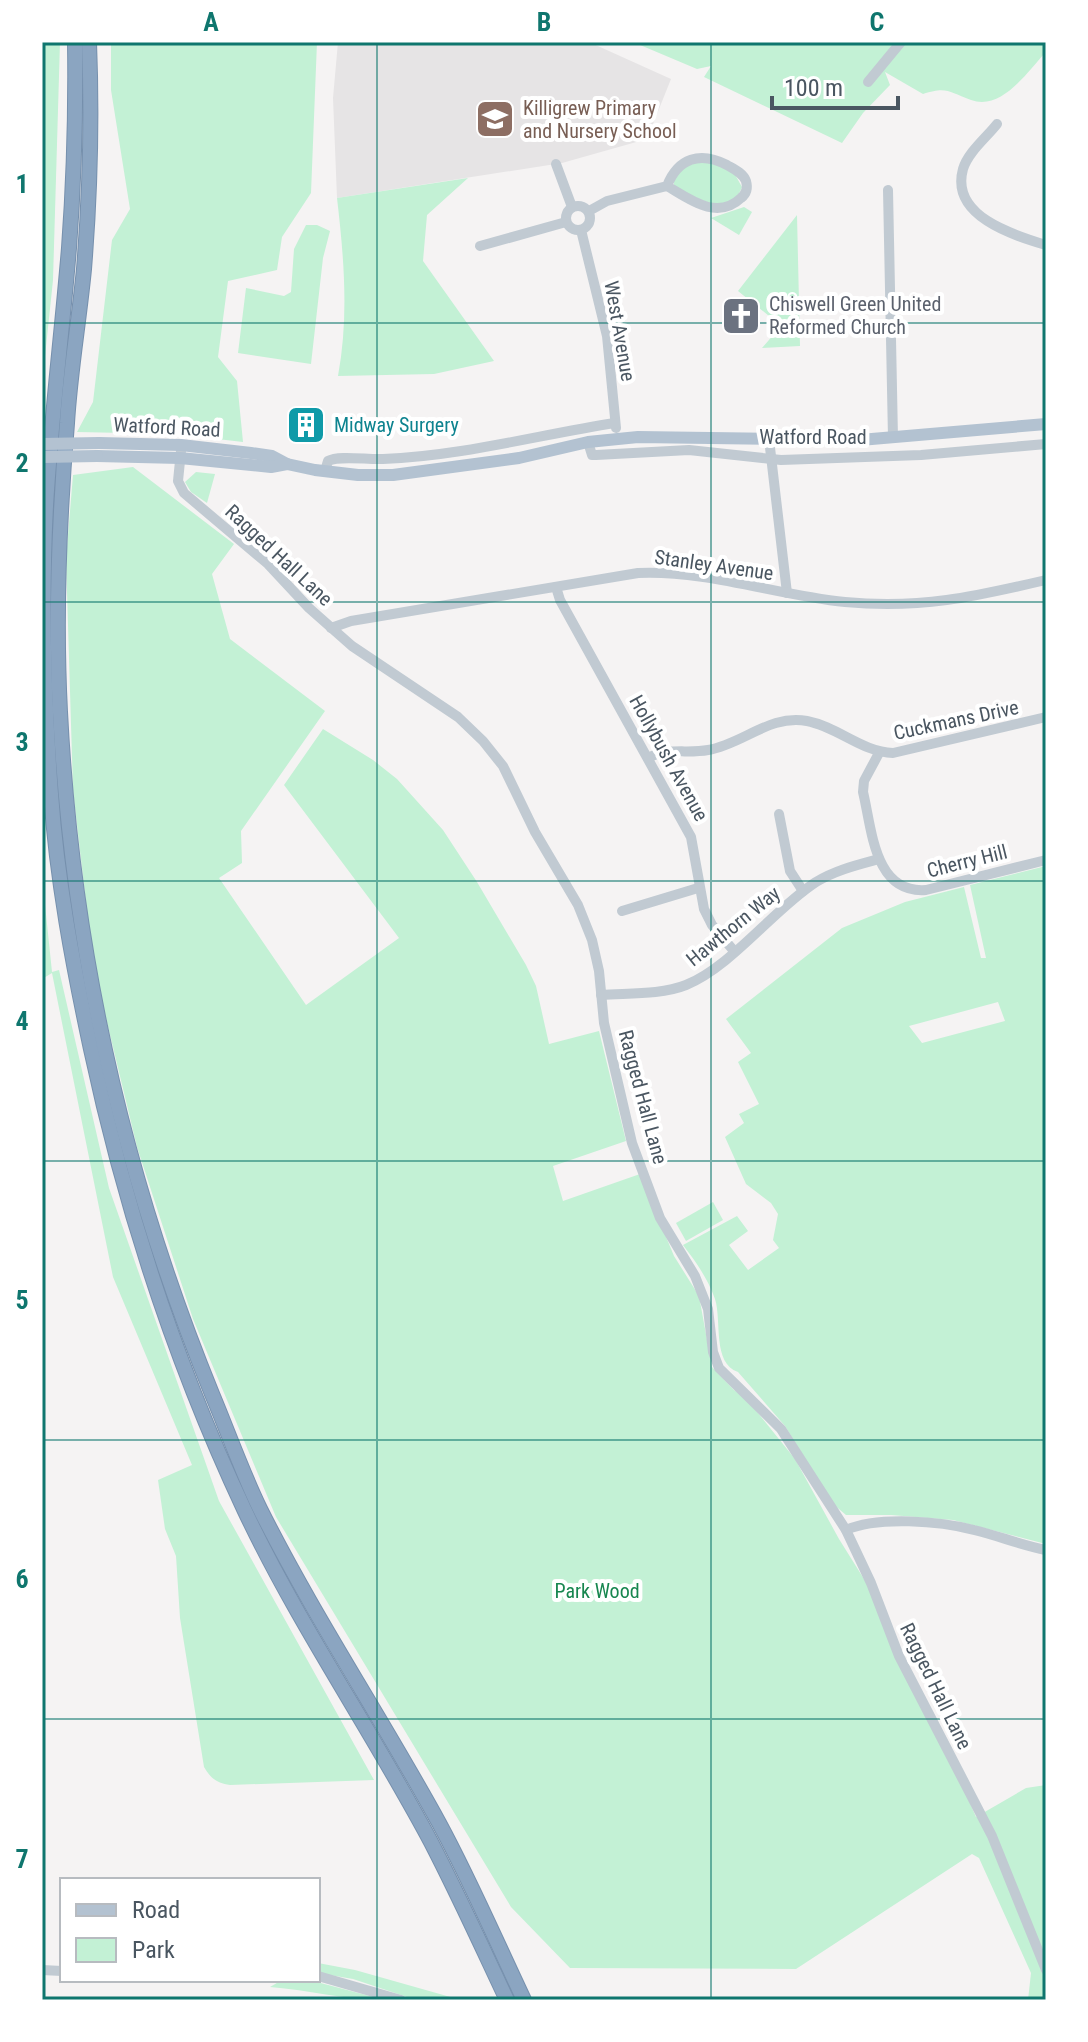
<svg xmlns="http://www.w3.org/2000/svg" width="1088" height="2042" font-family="'Roboto Condensed',sans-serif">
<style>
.education{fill:#e6e4e5}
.green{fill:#c3f1d5;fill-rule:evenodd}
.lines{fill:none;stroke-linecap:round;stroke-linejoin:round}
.highway-casing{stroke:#7690ad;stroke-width:16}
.minor{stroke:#c1cad2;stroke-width:10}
.major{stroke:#b3c2d1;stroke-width:12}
.highway{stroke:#8ba5c1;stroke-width:14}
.major-bridge{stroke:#b3c2d1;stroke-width:12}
.grid{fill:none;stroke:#0f766e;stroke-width:2;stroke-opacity:0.55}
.labels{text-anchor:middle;stroke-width:8;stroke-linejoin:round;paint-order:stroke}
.education-label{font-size:20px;fill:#785e54;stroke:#fff;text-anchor:start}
.worship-label{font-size:20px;fill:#5b616d;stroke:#fff;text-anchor:start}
.street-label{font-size:20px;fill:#4a5661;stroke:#fff}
.culture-label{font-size:20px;fill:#0d838f;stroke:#fff;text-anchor:start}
.park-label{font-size:20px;fill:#17864f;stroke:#fff}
.neatline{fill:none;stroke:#0f766e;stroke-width:3}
.grid-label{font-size:26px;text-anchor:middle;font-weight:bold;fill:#0f766e}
</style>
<rect width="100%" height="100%" fill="#f5f3f3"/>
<path class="education" d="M338,42h251l82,37 -24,60 -85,24 -225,35 -4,-100z"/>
<g class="green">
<path d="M42,42h18l-7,238 -11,105z"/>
<path d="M111,42h206l-6,151 -29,44 -5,33 -49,11 -10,76 19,24 6,61 -69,-8 -97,-2 16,-30 19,-162 18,-31 -19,-119z"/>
<path d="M633,42h413v10c-19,20 -44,59 -75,48 -22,-8 -24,-14 -48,-6l-38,-22 5,13 -27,28 -21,30 -138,-66 7,-11 -14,3z"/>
<path d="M708,161l25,10 9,16c-12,33 -48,10 -68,-1v-9l15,-13z"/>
<path d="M468,178l-41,37 -4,46 71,100 -60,13 -96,2c11,-59 6,-118 -1,-178z"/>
<path d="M744,207l8,5 -13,23 -28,-17z"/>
<path d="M797,215l3,131 -38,2 13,-15 -1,-13 -36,-29z"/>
<path d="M306,225h11l13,6 -7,27 -12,106 -73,-11 8,-65 38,8 7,-4 3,-43z"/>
<path d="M133,467l101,77 -22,30 18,65 95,72 -84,120 1,32 -23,15 87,127 93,-67 -115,-153 39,-56 50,31 24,19 46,51 34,52 49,83 10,21 13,58 50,-13 27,110 -73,25 10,35 77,-27 34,82 25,40 13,71 22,23 11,7 50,62 44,80 30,48 53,107 54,123 50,-29 20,-3v215h-18l3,-27 -52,-115 -7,-4 -176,115 -226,-1 -59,-61 -235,-390 -83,-198 -56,-172 -44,-183 -20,-174 -7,-231 7,-84z"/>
<path d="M196,472l19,2 -8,29 -16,-11 -6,-10z"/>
<path d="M1046,866v678l-93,-24 -62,-5h-45l-13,-11 -48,-78 -47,-54c-26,-9 -16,-51 -23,-73 -7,-20 -19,-37 -32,-54l54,-29 11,15 -19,14 19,25 31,-22 -6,-8 5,-26 -7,-11 -25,-19 -21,-47 19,-14 -5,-9 20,-10 -21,-42 13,-9 -25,-34 116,-91 63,-26 59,-15 17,71h5l-16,-73zM998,1002l7,19 -83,22 -13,-17z"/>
<path d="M42,876l10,96 7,-2 50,218 110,313 155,279 -144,5c-13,-2 -19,-6 -26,-18l-24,-149 -4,-62 -11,-27 -7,-49 34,-15 -79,-188 -61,-304 -10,6z"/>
<path d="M713,1202l10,18 -37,21 -10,-18z"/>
<path d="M318,1963l37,7 106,30h-45l-63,-21 -35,-6z"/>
<path d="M282,1980l31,1 72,19c-39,0 -76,-10 -115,-13z"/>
</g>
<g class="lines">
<g class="highway-casing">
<g id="highway">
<path d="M75,42c1,69 -1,138 -6,206 -7,86 -18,172 -23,258 -5,96 -2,192 5,288 6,86 22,171 40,255 34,159 84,313 153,460 54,115 127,220 187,333 27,52 51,105 76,158"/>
<path d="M89,42c3,75 1,152 -5,227 -5,52 -14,103 -17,154 -8,96 -12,193 -7,289 12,236 63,464 152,682 16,38 30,78 48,115 54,108 121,208 179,314 31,57 57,118 85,177"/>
</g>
</g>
<g class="minor">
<path d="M868,82l33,-40"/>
<path d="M997,124c-10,13 -29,28 -34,45 -13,47 50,66 83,76"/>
<path d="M556,164l16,43"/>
<path d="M888,190l5,248"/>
<circle cx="578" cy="218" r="12"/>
<path d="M589,211l18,-10 60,-15c22,13 50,35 74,12 5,-4 7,-10 5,-17 -3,-8 -12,-12 -19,-16 -27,-14 -49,-7 -60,21"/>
<path d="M581,230l26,106 9,92"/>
<path d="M480,246l86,-24"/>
<path d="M769,439l18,154"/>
<path d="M588,442l4,13h4l93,-5 92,10 140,-5 125,-11"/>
<path d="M181,451l-3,30 6,12 84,71 41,44 43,38 106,71 25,24 20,25 32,66 43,73 14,35 7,31 5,52 28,120 28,75 35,58 13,33 5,43 6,16 62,61 65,101 25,53 28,73 93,180 54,134"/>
<path d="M325,471l3,-10c11,-6 40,-1 55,-2 78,-3 155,-24 232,-36"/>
<path d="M556,587l4,13 131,237 13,72 8,16 22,26"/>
<path d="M331,628l20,-7 287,-48c70,-3 138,22 207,29 76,7 128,-5 201,-22"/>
<path d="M879,753l-15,28 -1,11c9,37 11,102 63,98l120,-30"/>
<path d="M648,758c19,-11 39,-4 60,-8 35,-6 62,-36 99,-29 31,6 55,31 86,32l153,-36"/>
<path d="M779,814l11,57 13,20"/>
<path d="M622,911l76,-23"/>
<path d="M601,995c27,-2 60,0 85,-10 45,-18 88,-76 130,-103 20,-12 41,-17 63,-23"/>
<path d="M846,1530c32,-14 94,-9 128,0 25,6 47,15 72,20"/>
<path d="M42,1970l20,1"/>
<path d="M318,1976l83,24"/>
</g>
<g class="major">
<path d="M99,443l82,2 70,8 21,3 15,8 28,6 43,5h35l126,-17 69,-16 50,-5 222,3 186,-16"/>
<path d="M97,456l83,2 91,9 16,-3"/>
</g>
<use href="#highway" class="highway"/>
<g class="major-bridge">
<path d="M42,444l57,-1"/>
<path d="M42,457l55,-1"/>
</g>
</g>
<path class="grid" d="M377,42v1958M711,42v1958M42,323h1004M42,602h1004M42,881h1004M42,1161h1004M42,1440h1004M42,1719h1004"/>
<defs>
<g id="school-square" transform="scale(2)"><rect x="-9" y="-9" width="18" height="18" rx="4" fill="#8d6e63" stroke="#fff"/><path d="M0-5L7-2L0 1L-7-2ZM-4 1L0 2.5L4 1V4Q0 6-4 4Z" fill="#fff"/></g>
<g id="church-square" transform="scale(2)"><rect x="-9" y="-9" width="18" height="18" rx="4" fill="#6b7280" stroke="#fff"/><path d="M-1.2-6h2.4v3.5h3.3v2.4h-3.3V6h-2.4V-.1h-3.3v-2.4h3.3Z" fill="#fff"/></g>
<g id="building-square" transform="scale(2)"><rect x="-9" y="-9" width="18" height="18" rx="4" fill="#0f9aa8" stroke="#fff"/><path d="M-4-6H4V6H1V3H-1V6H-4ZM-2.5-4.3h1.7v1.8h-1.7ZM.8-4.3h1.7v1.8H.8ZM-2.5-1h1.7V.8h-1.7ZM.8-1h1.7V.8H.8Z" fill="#fff"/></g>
</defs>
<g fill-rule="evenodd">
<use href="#school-square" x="495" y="119"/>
<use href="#church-square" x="741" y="316"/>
<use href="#building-square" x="306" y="425"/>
</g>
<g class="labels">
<g class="education-label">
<text x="523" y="115">Killigrew Primary<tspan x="523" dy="23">and Nursery School</tspan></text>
</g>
<g class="worship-label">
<text x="769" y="311">Chiswell Green United<tspan x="769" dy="23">Reformed Church</tspan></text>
</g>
<g class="street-label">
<text transform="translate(620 331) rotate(80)" y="7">West Avenue</text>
<text transform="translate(167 427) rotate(3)" y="7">Watford Road</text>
<text x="813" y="444">Watford Road</text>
<text transform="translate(279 555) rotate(43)" y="7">Ragged Hall Lane</text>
<text transform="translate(714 565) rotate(8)" y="7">Stanley Avenue</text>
<text transform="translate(956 720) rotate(-12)" y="7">Cuckmans Drive</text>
<text transform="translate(669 758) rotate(61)" y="7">Hollybush Avenue</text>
<text transform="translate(967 861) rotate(-14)" y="7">Cherry Hill</text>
<text transform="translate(733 926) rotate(-39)" y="7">Hawthorn Way</text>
<text transform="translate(643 1097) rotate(75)" y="7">Ragged Hall Lane</text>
<text transform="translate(936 1686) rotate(64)" y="7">Ragged Hall Lane</text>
</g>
<g class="culture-label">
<text x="334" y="432">Midway Surgery</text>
</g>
<g class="park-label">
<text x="597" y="1598">Park Wood</text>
</g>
</g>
<rect width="1088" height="2042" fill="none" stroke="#ffffff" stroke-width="88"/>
<rect x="60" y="1878" width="260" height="104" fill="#ffffff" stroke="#b7bbc0" stroke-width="2"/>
<rect x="76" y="1904" width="40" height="12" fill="#b3c2d1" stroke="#b7bbc0" stroke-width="2"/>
<text x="132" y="1918" font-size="24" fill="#4a5661">Road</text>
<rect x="76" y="1938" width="40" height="24" fill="#c3f1d5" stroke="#b7bbc0" stroke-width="2"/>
<text x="132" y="1958" font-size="24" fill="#4a5661">Park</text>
<path d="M772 96v12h126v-12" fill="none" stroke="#4a5661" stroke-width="4"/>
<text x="784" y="96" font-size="24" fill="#4a5661" stroke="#ffffff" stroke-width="6" paint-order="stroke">100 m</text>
<rect x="44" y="44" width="1000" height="1954" class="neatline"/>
<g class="grid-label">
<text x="211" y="31">A</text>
<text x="544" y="31">B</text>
<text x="877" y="31">C</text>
<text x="22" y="193">1</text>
<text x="22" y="472">2</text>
<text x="22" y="751">3</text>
<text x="22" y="1030">4</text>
<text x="22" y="1309">5</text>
<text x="22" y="1588">6</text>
<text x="22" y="1868">7</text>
</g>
</svg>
